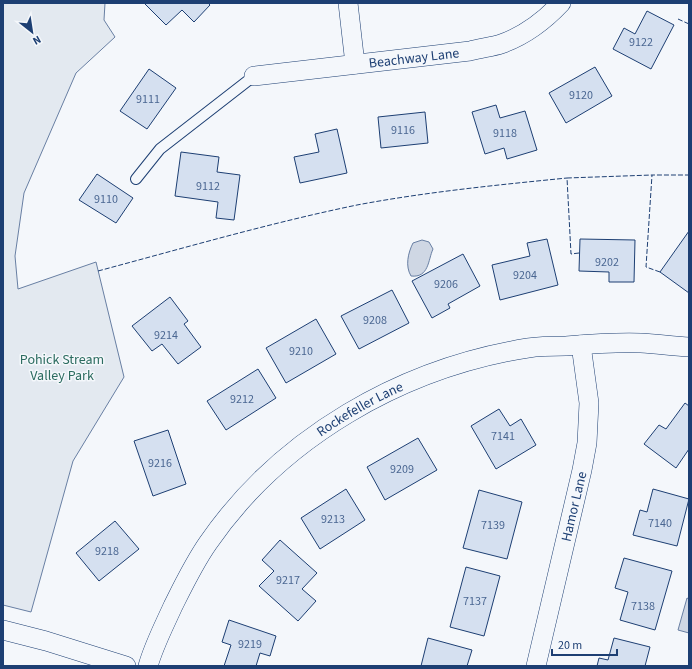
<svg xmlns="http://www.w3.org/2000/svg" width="692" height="669" font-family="'Source Sans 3',sans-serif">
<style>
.green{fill:#e3e9f0;stroke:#687fa3}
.water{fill:#cfd7e4;stroke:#687fa3}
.building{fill:#d5e0f0;stroke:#1d3f73}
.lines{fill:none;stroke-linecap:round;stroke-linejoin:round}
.service-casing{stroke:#1d3f73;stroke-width:12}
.minor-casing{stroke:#1d3f73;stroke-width:20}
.service{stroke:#f4f7fb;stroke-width:10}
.minor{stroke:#f4f7fb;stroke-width:19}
.fence{stroke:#1d3f73;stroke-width:1;stroke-dasharray:5 2;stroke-linecap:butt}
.labels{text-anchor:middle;stroke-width:3;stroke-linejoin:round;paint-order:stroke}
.number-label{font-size:12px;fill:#4b6792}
.street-label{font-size:14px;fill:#1d3f73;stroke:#f4f7fb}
.park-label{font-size:14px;fill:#2c6c60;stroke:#f4f7fb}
</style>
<rect width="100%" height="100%" fill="#f4f7fb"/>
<path class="green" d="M3,3h102l-1,17 11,17 -39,36 -52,120 -9,63 3,33 78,-27 28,115 -51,84 -42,151 -28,-7z"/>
<g class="water">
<path d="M422,240l7,2 4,7c-5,11 -4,29 -22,27 -6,-10 -3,-23 2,-33z"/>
<path d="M687,598l2,1v34l-11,-3z"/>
</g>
<g class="building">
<path d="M146,3h62l2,2 -16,17 -12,-12 -16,15 -21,-21z"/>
<path d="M647,11l27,14 -23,44 -38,-20 11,-21 11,6z"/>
<path d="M595,67l17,29 -46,27 -17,-30z"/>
<path d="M149,69l27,19 -29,41 -27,-18z"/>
<path d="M496,105l4,13 25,-7 12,39 -30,9 -3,-11 -19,6 -13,-42z"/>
<path d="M425,112l3,31 -47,5 -3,-31z"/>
<path d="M337,129l10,44 -47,10 -6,-26 25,-5 -4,-18z"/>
<path d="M181,152l38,5 -2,15 23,3 -6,45 -18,-2 2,-16 -43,-6z"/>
<path d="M97,174l36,24 -17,25 -37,-23z"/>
<path d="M689,231v62l-29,-21z"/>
<path d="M547,239l11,46 -58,15 -8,-35 38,-9 -3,-13z"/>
<path d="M580,239l55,1 -1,42h-25v-10l-30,-1z"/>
<path d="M463,254l17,32 -32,18 2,4 -18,10 -20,-37z"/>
<path d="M392,290l17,33 -50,26 -18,-33z"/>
<path d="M170,297l18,24 -4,3 17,23 -23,17 -16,-20 -10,7 -20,-25z"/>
<path d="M316,319l20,35 -50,29 -20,-35z"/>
<path d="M258,369l18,29 -50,32 -19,-29z"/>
<path d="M685,403l4,3v43l-13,19 -32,-24 15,-19 7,4z"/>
<path d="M499,409l11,17 11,-7 15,26 -40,24 -25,-43z"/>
<path d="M168,430l18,54 -33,12 -19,-55z"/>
<path d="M418,438l19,32 -52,30 -18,-33z"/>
<path d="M346,489l19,31 -45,29 -19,-31z"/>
<path d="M653,489l36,10 -12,47 -44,-11 7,-25 7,2z"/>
<path d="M479,490l43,12 -15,57 -44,-11z"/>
<path d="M115,521l24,28 -40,32 -23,-28z"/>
<path d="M280,540l37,33 -15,16 14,12 -18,20 -39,-35 15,-15 -12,-11z"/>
<path d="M624,558l48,13 -17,59 -35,-10 8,-28 -13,-4z"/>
<path d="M466,567l34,9 -16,60 -34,-9z"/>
<path d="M229,620l47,16 -6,20 -10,-3 -4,13h-32l7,-21 -9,-3z"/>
<path d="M428,638l44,12 -5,16h-46z"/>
<path d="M614,638l36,9 -5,19h-48l2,-8 9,2z"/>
</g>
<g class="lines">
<g class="service-casing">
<path id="service" d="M136,179l24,-30 94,-73"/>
</g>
<g class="minor-casing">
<g id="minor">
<path d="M348,3l7,61"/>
<path id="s1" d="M254,76l216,-25c10,-3 22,-4 31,-7 23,-8 44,-24 60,-41"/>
<path d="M3,630l43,11 80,25"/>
<path id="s2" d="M148,666c6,-21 16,-40 25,-60 11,-22 21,-43 35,-63 73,-106 194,-175 320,-195 12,-2 25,-2 38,-2 24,-2 50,-4 75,-3 16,1 32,3 48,4"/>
<path id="s3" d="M536,666l46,-196 5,-27 2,-40 -8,-58"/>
</g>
</g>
<use href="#service" class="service"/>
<use href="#minor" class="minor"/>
<g class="fence">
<path d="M678,19l11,5"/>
<path d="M579,253l-8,1 -4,-76 85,-3"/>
<path d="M98,271c86,-23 172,-48 259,-66 69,-13 140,-20 210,-27"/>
<path d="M660,272l-14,-5 6,-92h37"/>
</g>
</g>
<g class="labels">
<g class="number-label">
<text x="641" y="46">9122</text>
<text x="581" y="99">9120</text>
<text x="148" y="103">9111</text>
<text x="403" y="134">9116</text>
<text x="505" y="137">9118</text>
<text x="208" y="190">9112</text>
<text x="106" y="203">9110</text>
<text x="607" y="266">9202</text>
<text x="525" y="279">9204</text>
<text x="446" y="288">9206</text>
<text x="375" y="324">9208</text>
<text x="166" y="339">9214</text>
<text x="301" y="355">9210</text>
<text x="242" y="403">9212</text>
<text x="503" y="440">7141</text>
<text x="160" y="467">9216</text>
<text x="402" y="473">9209</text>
<text x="333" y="523">9213</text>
<text x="660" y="527">7140</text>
<text x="493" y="529">7139</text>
<text x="107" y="555">9218</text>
<text x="288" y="584">9217</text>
<text x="475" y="605">7137</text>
<text x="643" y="610">7138</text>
<text x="250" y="648">9219</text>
</g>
<g class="street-label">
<text dy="5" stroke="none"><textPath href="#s1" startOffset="161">Beachway Lane</textPath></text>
<text dy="5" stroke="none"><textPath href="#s2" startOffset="342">Rockefeller Lane</textPath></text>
<text dy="5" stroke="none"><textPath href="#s3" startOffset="164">Hamor Lane</textPath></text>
</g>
<g class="park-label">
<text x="62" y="364">Pohick Stream<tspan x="62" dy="16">Valley Park</tspan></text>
</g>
</g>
<rect width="692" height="669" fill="none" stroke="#1d3f73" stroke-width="8"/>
<g transform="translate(32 32) rotate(150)" stroke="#f4f7fb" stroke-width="3" paint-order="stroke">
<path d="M0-3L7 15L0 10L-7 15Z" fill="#1d3f73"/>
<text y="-6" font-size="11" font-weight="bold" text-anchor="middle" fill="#1d3f73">N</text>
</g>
<path d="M552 649v6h65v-6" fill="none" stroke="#1d3f73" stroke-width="2"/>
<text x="558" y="649" font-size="12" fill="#1d3f73" stroke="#f4f7fb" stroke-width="3" paint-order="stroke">20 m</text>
</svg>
